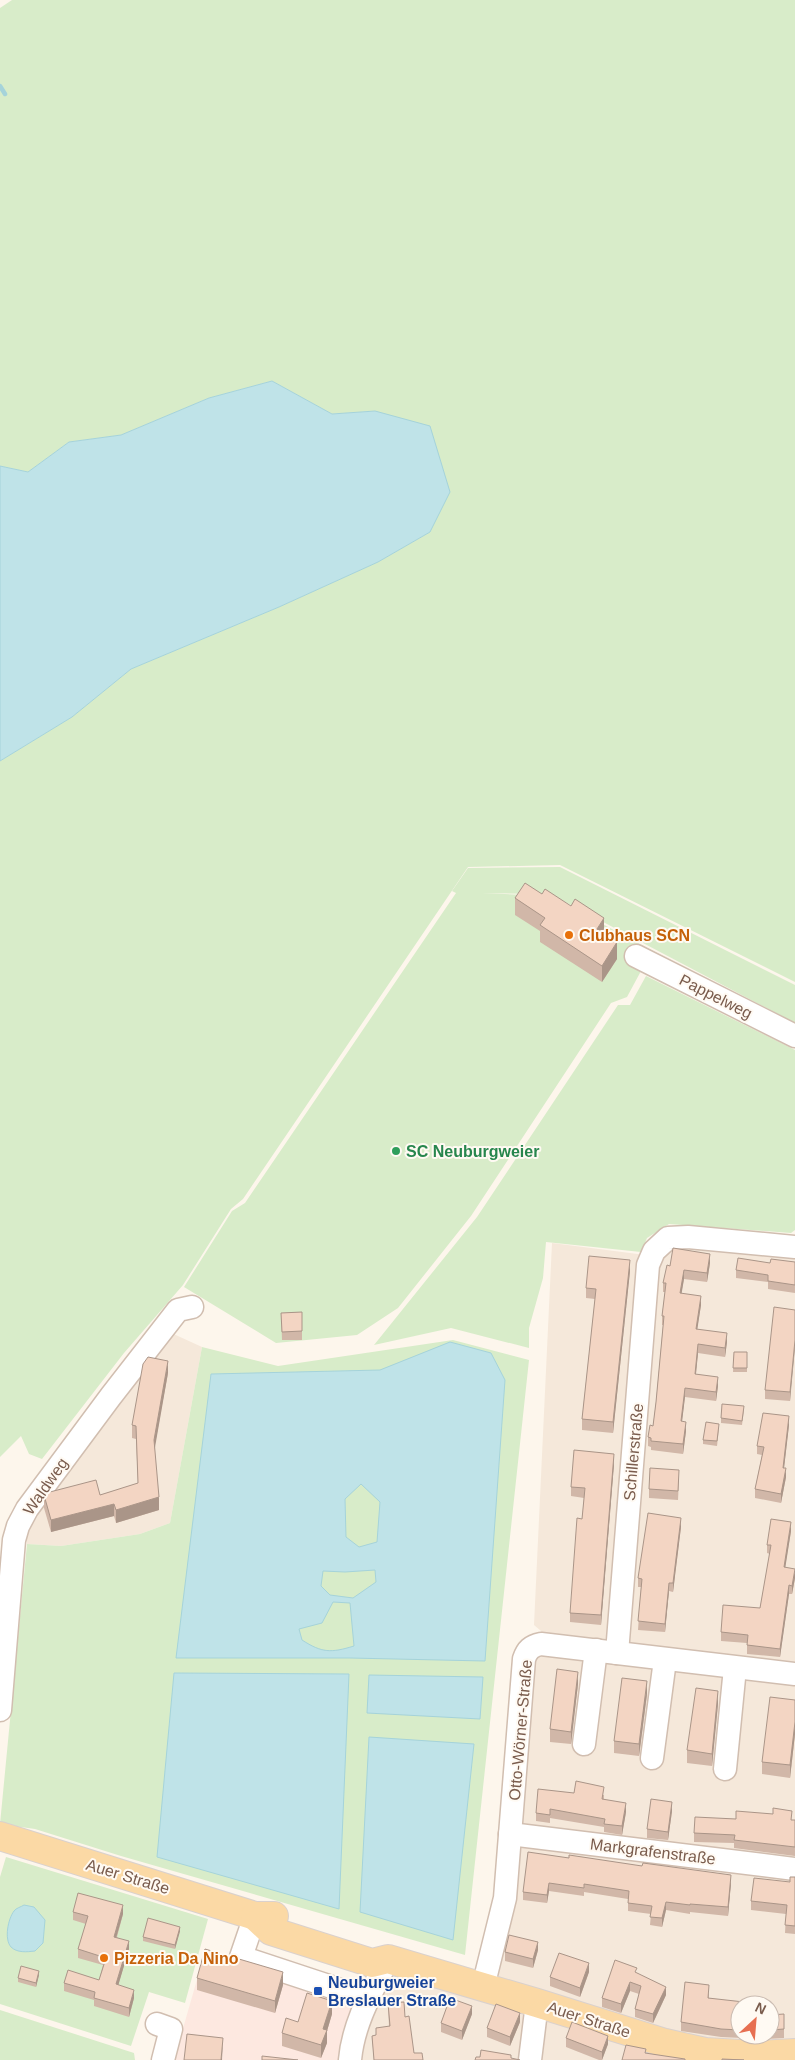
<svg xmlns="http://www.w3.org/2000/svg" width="795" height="2060" font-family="Helvetica,sans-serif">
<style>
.residential{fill:#f5e8da;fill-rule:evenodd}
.commercial{fill:#fde8e0}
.green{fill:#d8ecc9}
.water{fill:#bfe3e8;stroke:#a5d3da;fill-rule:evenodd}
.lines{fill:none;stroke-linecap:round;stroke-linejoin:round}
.stream{stroke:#a5d3da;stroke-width:4.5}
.minor-casing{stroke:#d1beb0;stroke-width:25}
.major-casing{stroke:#dad1cd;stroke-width:30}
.minor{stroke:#fff;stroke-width:22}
.major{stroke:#fbd9a5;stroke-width:28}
.wall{fill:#d1b7a8}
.shaded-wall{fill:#aa9588}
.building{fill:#f3d5c3;stroke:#aa9588}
.food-dot{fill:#e8710a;stroke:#fffaf3;stroke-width:2}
.leisure-dot{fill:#2e9e5b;stroke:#fffaf3;stroke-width:2}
.transit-dot{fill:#1a4fb4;stroke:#fffaf3;stroke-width:2}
.labels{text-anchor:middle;stroke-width:4;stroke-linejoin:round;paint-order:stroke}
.food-label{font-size:16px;font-weight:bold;fill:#c56008;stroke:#fffaf3;text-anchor:start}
.street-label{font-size:16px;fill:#7a5c4d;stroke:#fffaf3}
.leisure-label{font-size:16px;font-weight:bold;fill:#27864d;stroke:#fffaf3;text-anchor:start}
.transit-label{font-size:16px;font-weight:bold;fill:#164399;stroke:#fffaf3;text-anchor:start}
</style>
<rect width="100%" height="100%" fill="#fdf6ec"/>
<g class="residential">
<path d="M552,1243l109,14 12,-13 122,13v803h-433l2,-24 10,-26 12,-21 24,-10 79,23 44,-336 6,-9 2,-26 -7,-6zM740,2005h30v30h-30z"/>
<path d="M167,1331l35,16 -32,176 -30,11 -79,12 -34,-2 -1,-17z"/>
</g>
<path class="commercial" d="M204,1955l151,49 -9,21 -8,35h-164z"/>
<g class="green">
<path d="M12,0h783v982l-235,-117 -92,2 -225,332 -12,10 -48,76 -59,68 -82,106 -13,-5 -8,-18 -21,21v-696l72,-44 59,-48 148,-62 99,-45 52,-30 -55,-121 -43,3 -60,-33 -63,17 -88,37 -52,7 -41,30 -28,-6v-458z"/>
<path d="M560,867l235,118v38l-245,-129 -68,-1 68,3 120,64 -11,21 -18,-10 -14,26 -16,6 -140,213 -73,92 -41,27 -81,8 -92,-56 48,-76 13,-8 211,-310 -4,-2 16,-23z"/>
<path d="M646,976l149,74v180l-4,3 -122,-9 -22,14 -6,14 -95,-10 -3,36 -14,50v20l-78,-20 -77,17 103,-128 141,-212h12z"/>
<path d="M453,1340l76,20 -64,595 -344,-99 -86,-27 -35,-5 27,-280 34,2 79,-12 30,-11 32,-176 76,19z"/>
<path d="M6,1857l202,62 -23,84 -36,-11 -18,54 -131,-42v-127z"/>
<path d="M0,2010l134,43 1,7h-135z"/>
</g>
<g class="water">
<path d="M272,381l60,33 43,-3 55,15 20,66 -20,40 -52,30 -99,45 -148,62 -59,48 -72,44v-295l28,6 41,-30 52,-7 88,-37z"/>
<path d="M450,1342l41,11 14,27 -20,281 -135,-3h-174l35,-284 169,-4zM361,1484l19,18 -3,40 -18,5 -13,-10 -1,-38zM375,1570l1,12 -23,16 -23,-3 -9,-9 2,-15 22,1zM333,1602l17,1 4,43c-23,7 -32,7 -52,-6l-3,-11 23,-6z"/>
<path d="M174,1673l175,1 -10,235 -182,-52z"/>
<path d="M369,1675l114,2 -3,42 -113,-6z"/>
<path d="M369,1737l105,7 -21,196 -93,-28z"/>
<path d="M24,1905l10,2 11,13 -2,23 -8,8c-8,1 -18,2 -24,-4 -7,-8 -3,-28 3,-36 2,-3 7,-4 10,-6z"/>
</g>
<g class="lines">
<path class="stream" d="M0,86l5,8"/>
<g class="minor-casing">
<g id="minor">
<path d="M636,956l159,80"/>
<path d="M617,1653l31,-388 6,-14 14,-13 20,-1 107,10"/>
<path d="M0,1710l14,-170 4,-14 9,-17 84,-113 67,-86 14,-3"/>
<path d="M584,1744l12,-94"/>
<path d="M652,1758l13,-98"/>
<path d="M725,1769l10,-101"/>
<path d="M510,1834l285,35"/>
<path d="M255,1916l-14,41 127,42"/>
<path d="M483,1987l22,-89 19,-239c3,-9 7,-13 17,-15l254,30"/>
<path d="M157,2024l14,5 -8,31"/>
<path d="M350,2060c3,-36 22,-69 38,-101"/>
<path d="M530,2060l7,-57"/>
</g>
</g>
<g class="major-casing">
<g id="major">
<path d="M0,1836l255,80h19"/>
<path d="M255,1916l16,15 101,32 16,-4 149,44 128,40 40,9 52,3 38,-2"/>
</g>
</g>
<use href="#minor" class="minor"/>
<use href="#major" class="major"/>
</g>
<g class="wall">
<path d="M542,894l62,39 13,26 -15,23 -62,-40v-11l-25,-16v-17z"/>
<path d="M795,1262v31l-27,-4v-7l-32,-4v-8l34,-7z"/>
<path d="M710,1263l-3,19 -23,-3 -3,15 20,11 -4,24 30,13 -2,15 -27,-4 -2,21 22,12 -2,15 -31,-4 -3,24 4,10 -3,23 -32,-4v-3l-3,-1v-9l5,-11 3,-24 7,-77h-1v-9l3,-24h-2v-9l7,-17z"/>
<path d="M630,1271l-17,162 -31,-3v-11l13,-120 -9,-1v-10z"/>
<path d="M795,1310l-5,91 -25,-2v-9z"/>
<path d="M302,1312v28h-20l-1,-27z"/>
<path d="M734,1352h13v20h-14z"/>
<path d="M168,1373l-14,76 5,61 -43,13 -2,-7 -63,16 -7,-24v-13h56l38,-11 -2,-45 -4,-1v-13z"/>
<path d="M744,1410l-2,15 -21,-2v-5z"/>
<path d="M789,1425l-5,43 2,9 -5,26 -26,-5v-9l7,-34 -5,-1v-8z"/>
<path d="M719,1428l-2,18 -14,-2v-4z"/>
<path d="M614,1464l-13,161 -31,-3v-9l12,-94 2,-21 -13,-2v-9z"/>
<path d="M679,1479l-1,21 -29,-2v-9z"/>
<path d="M681,1527l-8,65 -4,-1 -4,41 -27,-2 3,-43h-3v-9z"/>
<path d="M791,1531l-6,36 10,11 -3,16h-3l-9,63 -33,-3v-11l-26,-2v-9l39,-24 10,-54 -3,-1v-8z"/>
<path d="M578,1684l-7,60 -21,-2v-13z"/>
<path d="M647,1694l-8,62 -25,-3v-12z"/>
<path d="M795,1700v34l-5,44 -28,-4v-12z"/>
<path d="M718,1704l-6,62 -25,-3v-13z"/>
<path d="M574,1793l30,2v4l22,13 -4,23 -18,-3v-5l-54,-9v5l-14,-2v-8z"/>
<path d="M672,1811l-4,29 -21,-2v-9z"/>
<path d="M792,1820h3v36l-61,-8v-5l-40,-1v-9z"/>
<path d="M569,1858l162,25 -3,33 -38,-4v2l-24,-4 -4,17 -12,-2 1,-11 -23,-3v-12l-44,-7v4l-35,-5 -2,12 -24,-3v-8z"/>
<path d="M795,1877v57l-10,-1 1,-19 -35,-4v-9l39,-19z"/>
<path d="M73,1912l50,2 -6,23 12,12 -11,36 16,13 -5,19 -35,-11v-6l-30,-9v-8l35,-3 4,-15 -25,-7v-9l8,-25 -13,-4z"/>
<path d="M180,1931l-5,18 -32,-8v-4z"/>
<path d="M538,1950l-5,18 -28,-7v-9z"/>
<path d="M589,1972l-9,25 -30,-11v-9z"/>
<path d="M637,1973l29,22 -13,28 -18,-6v-8l4,-15 -9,-3 -9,22 -19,-6v-9z"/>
<path d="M39,1975l-3,12 -18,-5v-4z"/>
<path d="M197,1978l86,7 -8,28 -78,-23z"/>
<path d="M709,1993v5l31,7v30h2v3l-21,-1 -40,-6v-9z"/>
<path d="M388,2003l17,14 9,36 9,7h-49l-2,-24h4v-8l13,-1z"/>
<path d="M332,2014l-5,17v12l-6,15 -39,-12v-13l16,-11z"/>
<path d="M472,2014l-10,26 -21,-8v-9z"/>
<path d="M770,2015l14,14v9l-18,1 -1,-4h5z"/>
<path d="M520,2022l-10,24 -23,-9v-9z"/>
<path d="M566,2038l42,6 -6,16h-3l-33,-13z"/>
</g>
<g class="shaded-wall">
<path d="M604,918v17l-7,-6z"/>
<path d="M617,942v17l-15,23v-16z"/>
<path d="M710,1254v9l-3,19v-9z"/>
<path d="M630,1260v11l-17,162v-11z"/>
<path d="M684,1270v9l-4,24v-10z"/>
<path d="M701,1296v9l-5,33v-9z"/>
<path d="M727,1333v9l-2,15v-9z"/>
<path d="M795,1340v8l-5,53v-9z"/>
<path d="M698,1344v9l-3,30v-9z"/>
<path d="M168,1361v12l-14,80v-13z"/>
<path d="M718,1377v9l-2,15v-9z"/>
<path d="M685,1388v9l-4,33v-9z"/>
<path d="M789,1416v9l-6,52v-9z"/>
<path d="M686,1422v9l-3,23v-10z"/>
<path d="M614,1454v10l-13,161v-10z"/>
<path d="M786,1468v9l-5,26v-9z"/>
<path d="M159,1497v13l-43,13v-13z"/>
<path d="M114,1504v12l-63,16v-12z"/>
<path d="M681,1518v9l-8,65v-9z"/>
<path d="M791,1522v9l-7,45v-9z"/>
<path d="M795,1569v9l-3,16v-8z"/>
<path d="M669,1583v8l-4,41v-8z"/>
<path d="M789,1585v9l-9,63v-8z"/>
<path d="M578,1672v12l-7,60v-12z"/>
<path d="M647,1681v13l-8,62v-12z"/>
<path d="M718,1691v13l-6,62v-12z"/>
<path d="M795,1722v12l-5,44v-13z"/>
<path d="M672,1802v9l-4,29v-8z"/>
<path d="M626,1803v9l-4,23v-9z"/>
<path d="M731,1875v8l-3,33v-9z"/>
<path d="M549,1883v8l-2,12v-8z"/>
<path d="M666,1902v8l-4,17v-9z"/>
<path d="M123,1905v9l-9,31v-8z"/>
<path d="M180,1927v4l-5,18v-4z"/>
<path d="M129,1941v8l-13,44v-9z"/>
<path d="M538,1942v8l-5,18v-9z"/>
<path d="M589,1963v9l-9,25v-9z"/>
<path d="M39,1971v4l-3,12v-4z"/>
<path d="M283,1972v13l-8,28v-12z"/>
<path d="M630,1982v9l-9,22v-9z"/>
<path d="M666,1987v8l-13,28v-9z"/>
<path d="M134,1990v8l-5,19v-9z"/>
<path d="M332,2001v13l-5,17v12l-6,15v-13l2,-16z"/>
<path d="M472,2006v8l-10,26v-9z"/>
<path d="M520,2013v9l-10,24v-9z"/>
<path d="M608,2036v8l-6,16v-8z"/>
<path d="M223,2038l-1,22h-1z"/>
</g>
<g class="building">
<path d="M525,883l17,11 3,-5 26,17 4,-7 29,19 -7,11 20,13 -15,24 -62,-41 5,-7 -30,-20z"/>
<path d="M673,1248l37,6 -3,19 -23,-3 -4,23 21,3 -5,33 31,4 -2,15 -27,-4 -3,30 23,3 -2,15 -31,-4 -4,33 5,1 -3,22 -32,-3v-3l-3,-1 2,-12 3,1 3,-24 8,-86h-2l4,-33h-3l4,-18 3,1z"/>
<path d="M589,1256l41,4 -17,162 -31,-3 14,-130 -10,-1z"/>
<path d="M738,1258l32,5 1,-4 24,3v23l-27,-4v-6l-32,-5z"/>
<path d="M774,1307l21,3v30l-5,52 -25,-2z"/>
<path d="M302,1312v19l-20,1 -1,-19z"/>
<path d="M734,1352h13v16h-14z"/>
<path d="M148,1357l20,4 -14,79 5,57 -43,13 -2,-6 -63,16 -7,-25 2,-2 50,-13 4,15 38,-12 -2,-57 -4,-1 11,-61z"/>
<path d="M722,1404l22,2 -2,15 -21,-3z"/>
<path d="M763,1413l26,3 -6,52h3l-5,26 -26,-5 9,-42 -7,-1z"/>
<path d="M706,1422l13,2 -2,17 -14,-1z"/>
<path d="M574,1450l40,4 -13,161 -31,-2 7,-95 5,1 3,-31 -14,-1z"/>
<path d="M650,1468l29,2 -1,21 -29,-2z"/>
<path d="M648,1513l33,5 -8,65h-4l-4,41 -27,-3 4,-42 -4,-1z"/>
<path d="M771,1519l20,3 -7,45 11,2 -3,17 -3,-1 -9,64 -33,-4 1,-10 -27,-3 2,-27 37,3 11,-63h-4z"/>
<path d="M557,1669l21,3 -7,60 -21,-3z"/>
<path d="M622,1678l25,3 -8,63 -25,-3z"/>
<path d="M696,1688l22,3 -6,63 -25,-4z"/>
<path d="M770,1697l25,3v22l-5,43 -28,-3z"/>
<path d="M576,1781l28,6 -2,12 24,4 -4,23 -18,-2 1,-5 -55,-10v6l-14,-2 2,-24 36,4z"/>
<path d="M651,1799l21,3 -4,30 -21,-3z"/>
<path d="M773,1808l19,3 -1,9h4v27l-61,-7 1,-5 -41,-2 1,-16 41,2v-8l37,3z"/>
<path d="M528,1852l41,6v-3l73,11 1,-3 88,12 -3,32 -38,-3v1l-24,-3 -4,16 -12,-1 2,-11 -24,-3 1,-12 -45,-7v4l-35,-5 -2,12 -24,-3z"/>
<path d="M790,1877h5v49l-10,-1 2,-20 -36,-4 3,-23 36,4z"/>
<path d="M78,1893l45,12 -9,32 15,4 -13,43 18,6 -5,18 -35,-10 1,-6 -31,-9 4,-13 31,10 7,-22 -28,-9 10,-33 -15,-4z"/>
<path d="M148,1918l32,9 -5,18 -32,-8z"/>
<path d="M509,1935l29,7 -5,17 -28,-7z"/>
<path d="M205,1949l78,23 -8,29 -78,-23z"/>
<path d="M559,1953l30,10 -9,25 -30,-11z"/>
<path d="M615,1960l22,8 -2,4 31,15 -13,27 -18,-5 6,-23 -11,-4 -9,22 -19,-6z"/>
<path d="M21,1966l18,5 -3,12 -18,-5z"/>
<path d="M685,1982l24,3 -1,13 36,4v3h-4v25l-19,-1 -40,-7z"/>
<path d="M307,1993l25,8 -9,28 4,1 -6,15 -39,-12 4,-15 12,4z"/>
<path d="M450,1998l22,8 -10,25 -21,-8z"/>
<path d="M404,2002l1,15 4,-1 5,37h8l1,7h-49l-2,-24 4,-1v-7l14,-2 -2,-23z"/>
<path d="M496,2004l24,9 -10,24 -23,-9z"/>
<path d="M784,2014v15l-14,1v-15z"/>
<path d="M572,2022l36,14 -6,16 -36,-14z"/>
<path d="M187,2034l36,4 -2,22h-37z"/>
<path d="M626,2045l20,4 -1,4 40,6v1h-63z"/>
<path d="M481,2050l30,5v3l9,2h-45l1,-3h4z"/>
<path d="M262,2056l36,4h-36z"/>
<path d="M722,2059l22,1h-22z"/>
</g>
<g class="food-dot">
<circle cx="569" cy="935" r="5"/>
<circle cx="104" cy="1958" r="5"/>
</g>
<circle class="leisure-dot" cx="396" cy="1151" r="5"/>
<rect class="transit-dot" x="313" y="1986" width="10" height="10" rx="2.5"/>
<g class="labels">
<g class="food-label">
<text x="579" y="941">Clubhaus SCN</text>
<text x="114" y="1964">Pizzeria Da Nino</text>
</g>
<g class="street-label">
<text transform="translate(716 996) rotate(27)" y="6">Pappelweg</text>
<text transform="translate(633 1452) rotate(-85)" y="6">Schillerstraße</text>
<text transform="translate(45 1486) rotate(-55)" y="6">Waldweg</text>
<text transform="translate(520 1730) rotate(-85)" y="6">Otto-Wörner-Straße</text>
<text transform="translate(653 1851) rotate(7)" y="6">Markgrafenstraße</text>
<text transform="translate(128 1876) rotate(17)" y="6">Auer Straße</text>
<text transform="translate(589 2019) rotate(18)" y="6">Auer Straße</text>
</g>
<g class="leisure-label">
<text x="406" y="1157">SC Neuburgweier</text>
</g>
<g class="transit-label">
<text x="328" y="1988">Neuburgweier<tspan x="328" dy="18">Breslauer Straße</tspan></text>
</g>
</g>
<g transform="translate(755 2020) rotate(26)"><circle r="24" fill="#fffaf3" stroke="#cabbb1"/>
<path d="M0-4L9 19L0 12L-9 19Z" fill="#e76f51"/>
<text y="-8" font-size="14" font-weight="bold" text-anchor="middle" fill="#7a5c4d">N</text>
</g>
</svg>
